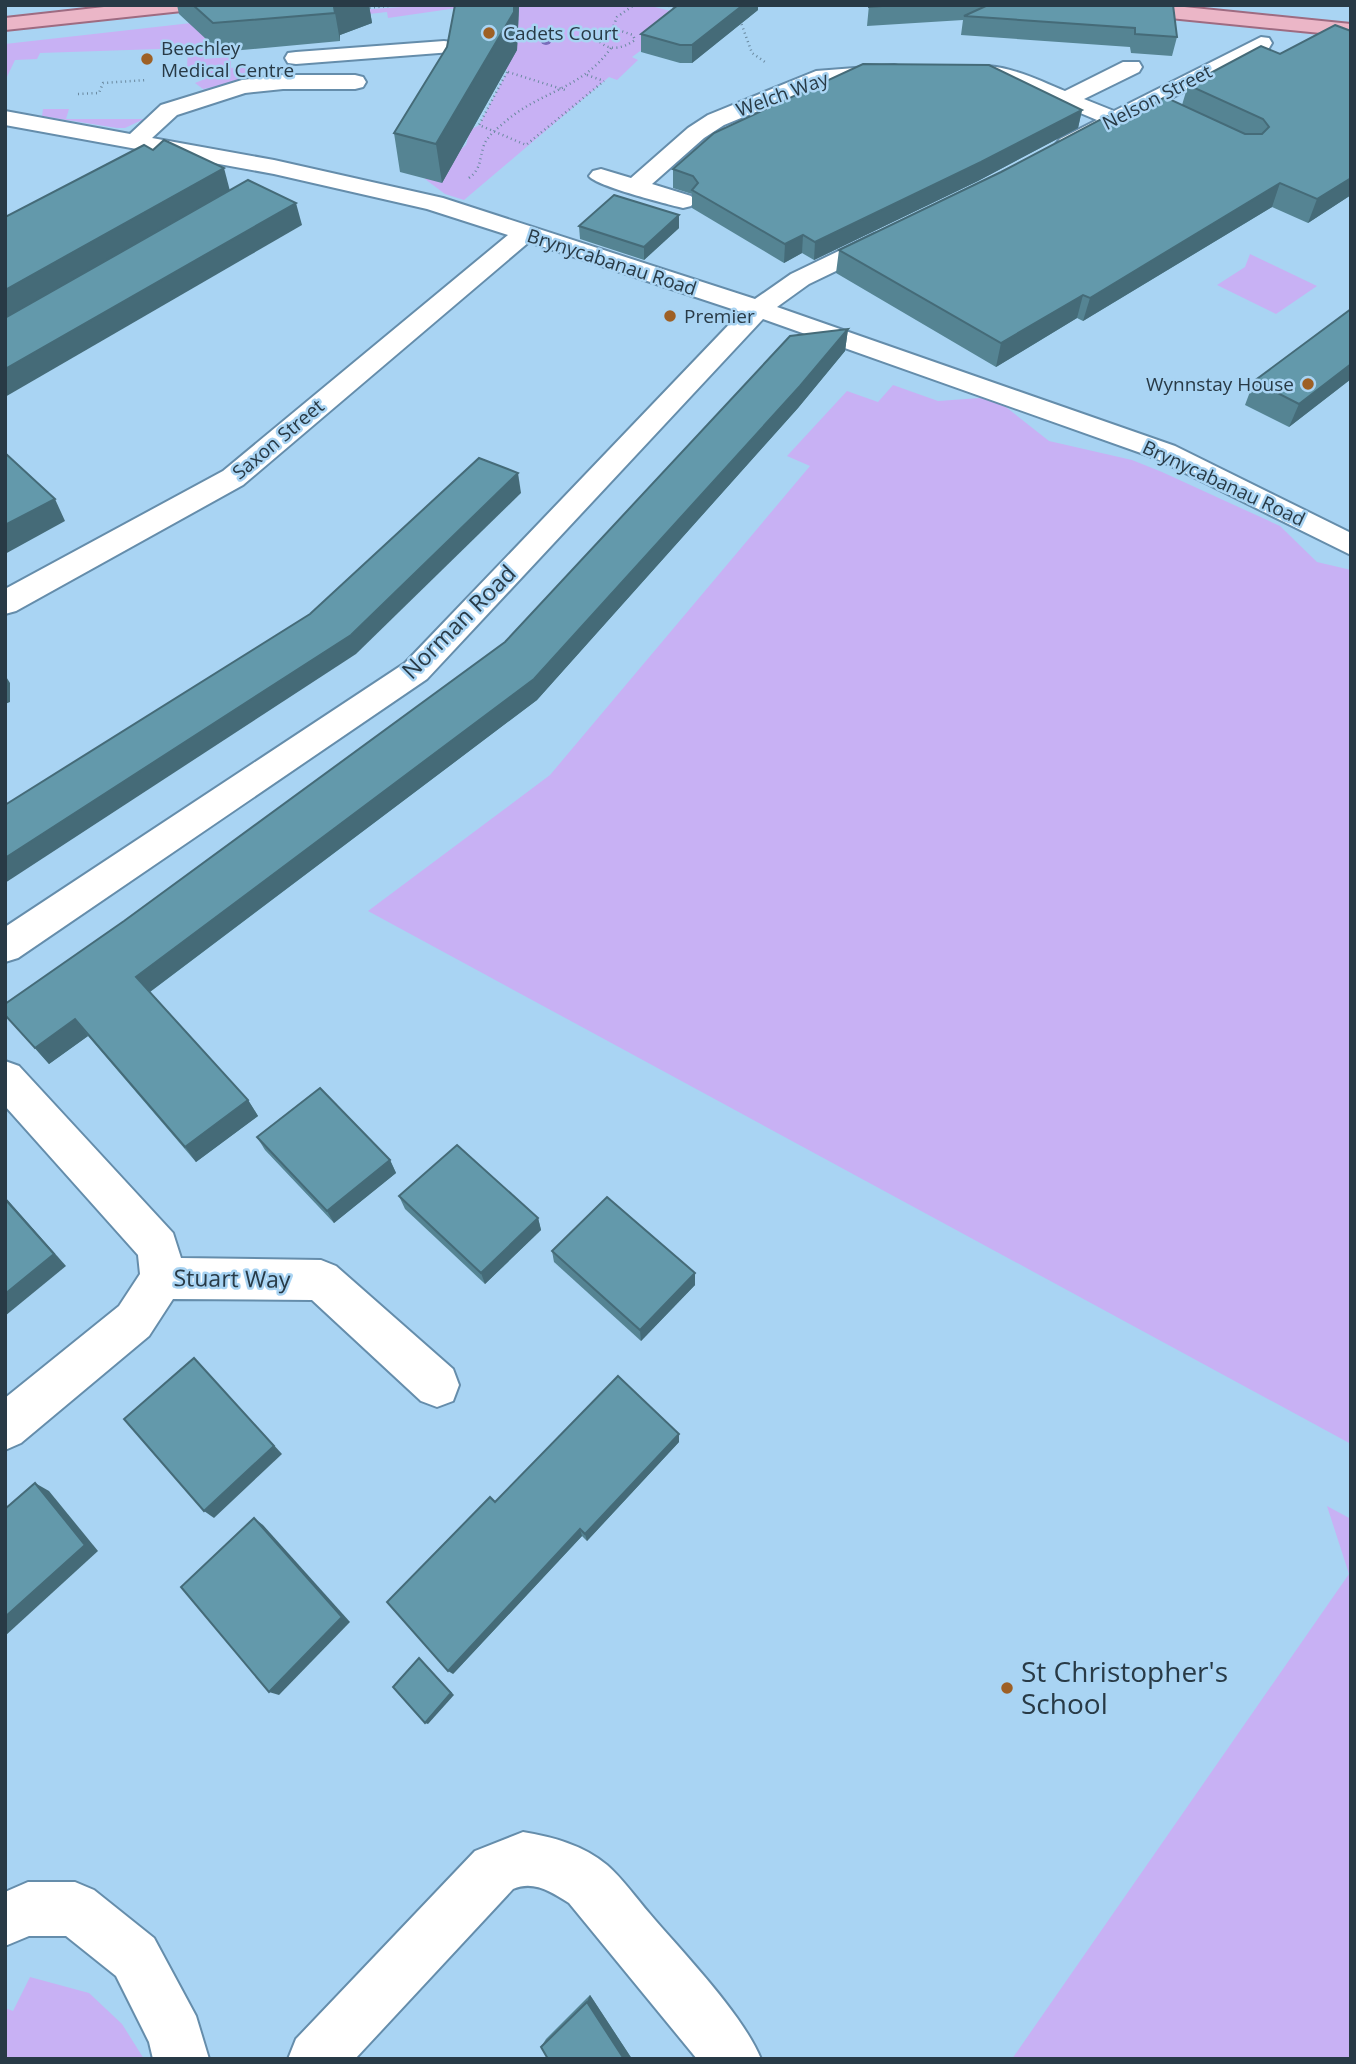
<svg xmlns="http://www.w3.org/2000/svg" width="1356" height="2064" font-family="'Open Sans',sans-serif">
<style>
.green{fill:#c8b1f4}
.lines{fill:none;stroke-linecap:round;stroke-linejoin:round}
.minor-casing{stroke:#658dab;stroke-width:4}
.major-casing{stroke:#9e6b81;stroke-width:4}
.path{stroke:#6a899f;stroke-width:2.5;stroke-dasharray:1 3.5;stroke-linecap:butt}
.minor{fill:#fff;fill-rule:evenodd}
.major{fill:#ebb6c7;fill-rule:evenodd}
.tree{fill:#796dba}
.wall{fill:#558493}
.shaded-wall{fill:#456b78}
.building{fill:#6399ab;stroke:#456b78;stroke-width:2}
.poi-dot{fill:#9e6025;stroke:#a9d4f3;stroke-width:2.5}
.labels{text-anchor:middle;stroke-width:5;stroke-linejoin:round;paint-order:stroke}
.far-poi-label{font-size:19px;fill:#283a46;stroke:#a9d4f3;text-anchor:start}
.far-street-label{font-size:19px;fill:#283a46;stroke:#a9d4f3}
.street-label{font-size:23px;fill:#283a46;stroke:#a9d4f3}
.near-poi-label{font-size:28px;fill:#283a46;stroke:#a9d4f3;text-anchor:start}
</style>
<rect width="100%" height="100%" fill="#a9d4f3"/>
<g class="green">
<path d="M429,5h218l39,10 -9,9 -45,33 6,3 -21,20 -8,-3 -145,123 -19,-6 -20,-15 41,-34 2,-7 -3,-5 14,-8 28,-53 -3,-13 -40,-52 -76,11 -1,-6 -179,20 -4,27 27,-2v11l23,-1 -1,12 -50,10 -8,-6 10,-4 -18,-12 1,-19 -148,5 -3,6 -22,1 -10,21v-37l204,-23z"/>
<path d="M43,109h26l-3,10h78l-19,9h-8l-75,-12z"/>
<path d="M1250,254l67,32 -41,28 -59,-29 28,-18z"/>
<path d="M893,385l45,16 42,-3 17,2 52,41 83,19 30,12 118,54 37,36 34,8v874l-983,-533 182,-136 260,-309 -23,-10 60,-65 31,11z"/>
<path d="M1327,1506l24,13v540h-339l337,-485z"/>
<path d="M30,1977l59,16 33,31 22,35h-139v-51l8,3z"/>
</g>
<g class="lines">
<g class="minor-casing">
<g id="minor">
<path d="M1261,37l8,1 3,5 -3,5 -201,103 -8,-2 -4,-5 4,-5 37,-19 -86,-36 -44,-6 -3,-5 3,-5c32,-8 69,11 98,23l58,-29h16l3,5 -3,5 -55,27 30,12z"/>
<path d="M444,41l8,1 3,5 -3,5 -156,12 -8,-1 -3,-5 3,-5 8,-1z"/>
<path d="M894,65l8,2 3,5 -3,5 -74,5 -104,43 -20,13 -52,46 39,12 4,5 -4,5 -8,2c-16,-4 -87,-22 -94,-32l4,-5 8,-2 30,9 57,-50 20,-13 108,-44z"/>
<path d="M283,75h72l8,2 3,5 -3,5 -8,2h-72l-38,4 -68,22 -25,23 122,22 169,38 312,101 36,-25 83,-40 9,-2 9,2 3,5 -3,5 -83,40 -32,23 398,139 176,87v22l-196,-97 -392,-139 -336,360 -409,279 -13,4v-35l400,-264 336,-351 -212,-70 -286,243 -227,126 -11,3v-25l218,-118 285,-236 -81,-26 -153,-35 -269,-49v-14l125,23 31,-29 81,-25z"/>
<path d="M5,1061l14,5 154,167 8,25 140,2 15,6 117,103 6,16 -6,16 -16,6 -16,-6 -109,-101 -139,-1 -24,37 -128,107 -16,7v-52l114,-92 21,-32 -2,-19 -133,-149z"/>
<path d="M523,1832c30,5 60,13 84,33 16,14 29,33 43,49 33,39 92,99 111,145h-64l-128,-156c-18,-11 -35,-23 -56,-14l-158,170h-67l8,-20 179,-188z"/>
<path d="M28,1882h47l19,8 60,48 42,78 13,43h-56l-4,-17 -33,-66 -50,-40h-37l-24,10v-54z"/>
</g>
</g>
<g class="major-casing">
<g id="major">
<path d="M122,5h70l-3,4 -7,2 -177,19v-12z"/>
<path d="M1090,5h75l186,19v12l-251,-25 -7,-2z"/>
</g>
</g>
<g class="path">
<path d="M664,5l16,3"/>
<path d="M365,8l37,-3"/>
<path d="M740,20l12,33 13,9"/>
<path d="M612,30l5,-13 17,-12"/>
<path d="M618,30l15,5 2,5c-13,9 -27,12 -38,-1l9,-8z"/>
<path d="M507,72l-28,53 47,20 78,-64"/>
<path d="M508,72l57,18"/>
<path d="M587,75l17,6"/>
<path d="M78,94l21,-1 4,-10 44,-3"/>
<path d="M469,178c13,-10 10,-19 15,-33 4,-10 14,-17 22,-24 35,-30 76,-32 105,-73"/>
</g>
<use href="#minor" class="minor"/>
<use href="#major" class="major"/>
</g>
<circle class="tree" cx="546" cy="39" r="6"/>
<g class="wall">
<path d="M177,5h192l3,18 -32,12v6l-120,11 -41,-38z"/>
<path d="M455,5h64l-2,45 -75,133 -42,-11 -6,-39 53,-86z"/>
<path d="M869,5h304l4,32 -5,19 -41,-3 -1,-6 -169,-12 2,-15 -96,6z"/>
<path d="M758,10l-66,53h-12l-39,-11v-18z"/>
<path d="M1280,54l71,141 -43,28 -36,-16 -189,114 -6,-3 -81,49 -160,-94 3,-23 280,-128 63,-17 6,-20z"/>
<path d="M1082,110l-4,18 -100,53 -164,79 -12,-7 -18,10 -92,-55v-14l-19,-6v-19z"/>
<path d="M579,226l100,2 -35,32 -64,-21z"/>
<path d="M1351,309v70l-62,48 -44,-22 9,-24z"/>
<path d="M848,329l-3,22 -47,57 -261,292 -387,292 98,108 10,16 -62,46 -108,-126 -39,28 -44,-49 119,-94 381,-279z"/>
<path d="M257,1137l133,23 6,13 -62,50 -69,-73z"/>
<path d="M399,1196l139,22 3,12 -56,54 -80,-75z"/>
<path d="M552,1251l143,34 -54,56 -87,-79z"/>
<path d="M679,1442l-92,99 -5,-5 -129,138 42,-172z"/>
<path d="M590,1995l42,64 -91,-12 5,-8z"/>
</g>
<g class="shaded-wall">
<path d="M338,5h31l3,18 -32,12v6l-6,-34z"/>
<path d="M514,5h5v3l-2,42 -75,133 -6,-39z"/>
<path d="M743,5h15v5l-66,53v-18z"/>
<path d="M1082,110l-4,18 -100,53 -164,79 1,-18z"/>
<path d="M224,168l6,23 -225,127v-28z"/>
<path d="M1351,178v17l-43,28 9,-24z"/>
<path d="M1280,183l-8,24 -189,114 7,-23z"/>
<path d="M296,203l6,22 -297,172v-28z"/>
<path d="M679,215v13l-35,32v-13z"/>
<path d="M803,235l-1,18 -18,10 1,-19z"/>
<path d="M1083,295l-6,23 -81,49 5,-24z"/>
<path d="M848,329l-3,22 -47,57 -261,292 -390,294 -11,-17 398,-298z"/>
<path d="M1351,364v15l-62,48 10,-23z"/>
<path d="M518,473l3,20 -165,161 -351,229v-25z"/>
<path d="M55,499l10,22 -60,33v-29z"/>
<path d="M5,675l5,8v19l-5,2z"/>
<path d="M75,1019l13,17 -39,28 -14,-16z"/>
<path d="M248,1100l10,16 -62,46 -11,-15z"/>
<path d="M390,1160l6,13 -62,50 -7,-12z"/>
<path d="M5,1197l61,69 -61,50z"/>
<path d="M538,1218l3,12 -56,54 -4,-11z"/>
<path d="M695,1273v12l-54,56 -1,-11z"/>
<path d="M194,1358l88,96 -68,64 -10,-7z"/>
<path d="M679,1434v8l-92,99 -2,-7z"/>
<path d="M35,1483l14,8 49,60 -93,85v-19z"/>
<path d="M254,1518l9,7 87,97 -71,73 -10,-3z"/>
<path d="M580,1529l2,7 -129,138 -5,-3z"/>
<path d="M419,1658l35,37 -26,29 -3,-1z"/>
<path d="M590,1995l42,64h-8l-37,-57z"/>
</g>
<g class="building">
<path d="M193,5h145l-4,2 1,6 -122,10z"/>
<path d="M455,5h59v7l-78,132 -42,-11 53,-86z"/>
<path d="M678,5h65l-51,40h-12l-39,-11z"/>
<path d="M869,5h27l-27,2z"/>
<path d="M988,5h185l4,32 -42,-3v-6l-171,-12z"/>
<path d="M1335,25l16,6v147l-34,21 -37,-16 -190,115 -7,-3 -82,48 -162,-93 162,-78 106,-56 12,6 46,-25 80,37h17l7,-7 -6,-8 -75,-34 73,-39 19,8z"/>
<path d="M863,64l126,1 93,45 -101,52 -166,80 -12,-7 -18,9 -93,-54 6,-7 -5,-7 -20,-7 41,-36z"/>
<path d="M164,140l60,28 -219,122v-73l139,-72 9,5z"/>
<path d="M248,180l48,23 -291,166v-51z"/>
<path d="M614,195l65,20 -35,32 -65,-21z"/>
<path d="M1351,309v55l-52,40 -45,-23z"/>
<path d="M848,329l-48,57 -266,293 -398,298 112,123 -63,47 -110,-128 -40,29 -30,-33v-11l119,-83 381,-279 285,-306z"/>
<path d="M5,453l50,46 -50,26z"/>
<path d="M479,458l39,15 -167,162 -346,223v-53l305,-191z"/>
<path d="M320,1088l70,72 -63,51 -70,-74z"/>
<path d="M457,1145l81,73 -57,55 -82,-77z"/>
<path d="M607,1197l88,76 -55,57 -88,-79z"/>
<path d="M5,1199l49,55 -49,40z"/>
<path d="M194,1358l80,88 -70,65 -80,-92z"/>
<path d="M618,1376l61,58 -94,100 -5,-5 -132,142 -61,-69 103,-105 5,5z"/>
<path d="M35,1483l50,62 -80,72v-108z"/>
<path d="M254,1518l88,99 -73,75 -88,-105z"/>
<path d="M419,1658l32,35 -26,30 -32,-36z"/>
<path d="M587,2002l37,57h-76l-7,-12z"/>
</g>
<g class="poi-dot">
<circle cx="489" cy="33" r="7"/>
<circle cx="147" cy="59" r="7"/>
<circle cx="670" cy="316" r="7"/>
<circle cx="1308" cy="384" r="7"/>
<circle cx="1007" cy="1688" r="7"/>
</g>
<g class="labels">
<g class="far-poi-label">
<text x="503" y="40">Cadets Court</text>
<text x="161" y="55">Beechley<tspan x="161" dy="22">Medical Centre</tspan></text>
<text x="684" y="323">Premier</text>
<text x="1294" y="391" text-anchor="end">Wynnstay House</text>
</g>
<g class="far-street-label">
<text transform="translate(782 94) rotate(-20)" y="7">Welch Way</text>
<text transform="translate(1157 97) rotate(-27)" y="7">Nelson Street</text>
<text transform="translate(612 262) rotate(18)" y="7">Brynycabanau Road</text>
<text transform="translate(278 439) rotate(-40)" y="7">Saxon Street</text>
<text transform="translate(1224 483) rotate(25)" y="7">Brynycabanau Road</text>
</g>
<g class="street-label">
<text transform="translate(459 622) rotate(-45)" y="8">Norman Road</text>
<text transform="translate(232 1279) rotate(1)" y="8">Stuart Way</text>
</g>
<g class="near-poi-label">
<text x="1021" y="1682">St Christopher's<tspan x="1021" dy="32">School</tspan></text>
</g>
</g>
<rect width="1356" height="2064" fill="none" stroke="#283a46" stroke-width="14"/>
</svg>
